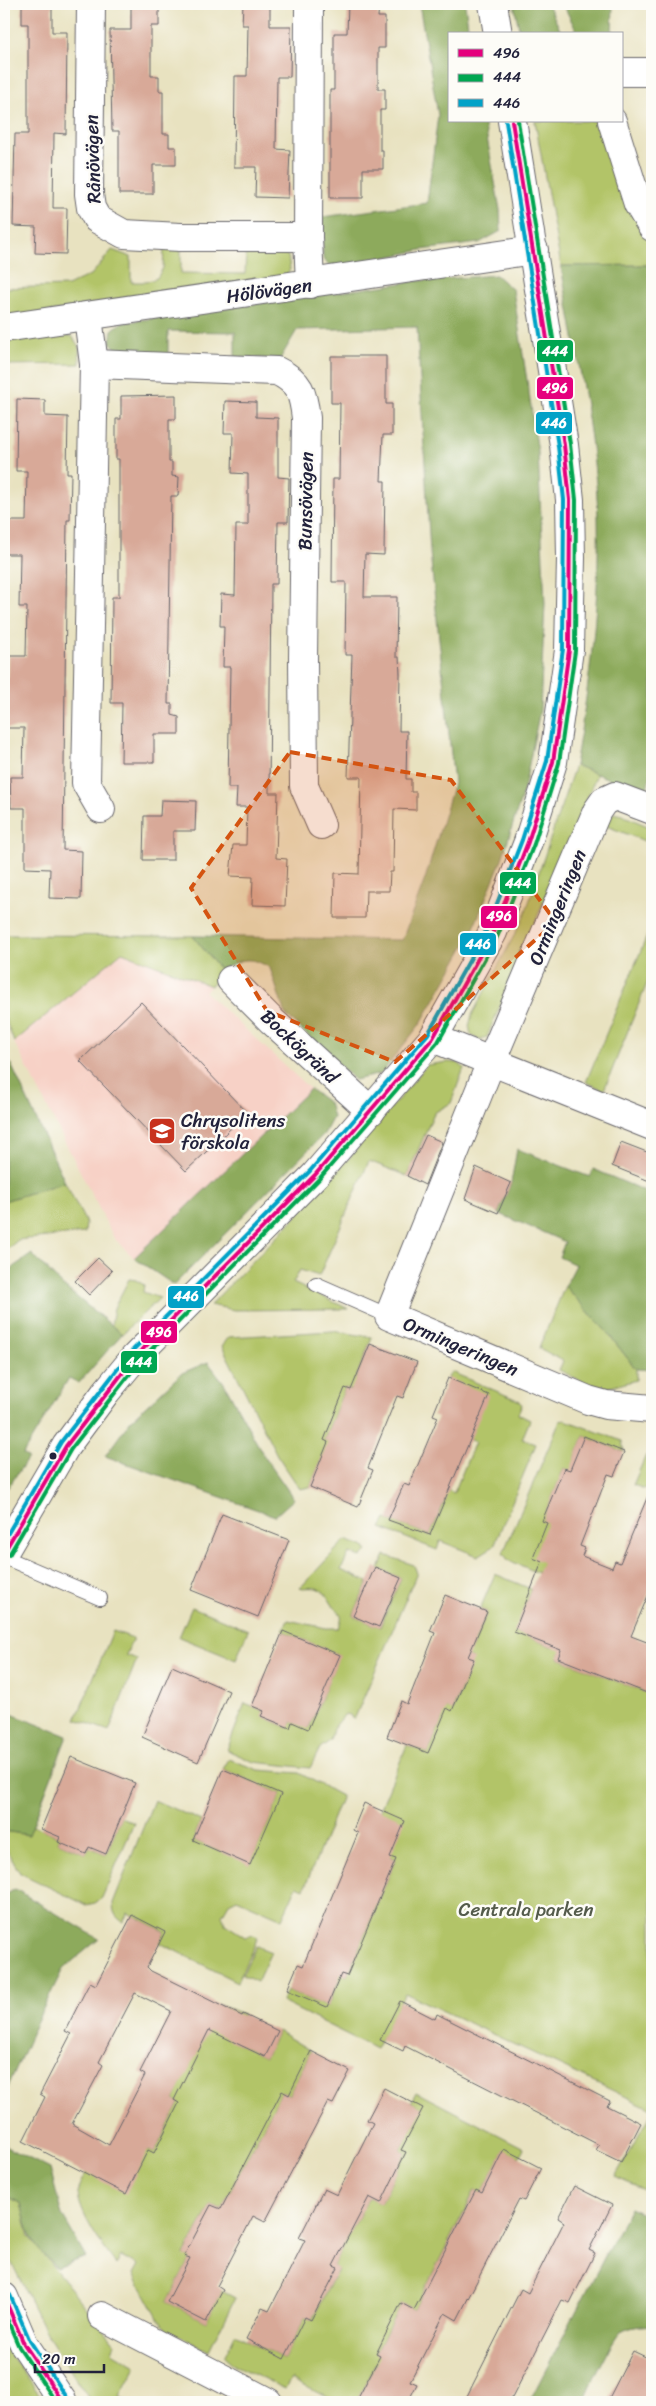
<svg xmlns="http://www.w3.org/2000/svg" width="656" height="2406" font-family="Sriracha,sans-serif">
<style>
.built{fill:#f7d1c6}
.green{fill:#b2c468;stroke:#6a7352}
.forest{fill:#8daa5c;stroke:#58664c}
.building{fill:#d8a998;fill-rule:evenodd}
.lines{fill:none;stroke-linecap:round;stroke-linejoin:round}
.lane-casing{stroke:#67656a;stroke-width:16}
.street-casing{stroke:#67656a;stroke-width:30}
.secondary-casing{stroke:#67656a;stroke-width:30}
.lane{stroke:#fff;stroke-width:14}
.street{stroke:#fff;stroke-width:28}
.secondary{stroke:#fff;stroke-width:28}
.bus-1-casing{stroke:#fdfcf7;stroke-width:8}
.bus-2-casing{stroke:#fdfcf7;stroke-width:8}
.bus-3-casing{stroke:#fdfcf7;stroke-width:8}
.bus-1{stroke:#e5007d;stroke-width:4}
.bus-2{stroke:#00a651;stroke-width:4}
.bus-3{stroke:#02a2c7;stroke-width:4}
.marked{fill:#d45411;fill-opacity:0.2;stroke:#d45411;stroke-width:4;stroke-dasharray:10 6;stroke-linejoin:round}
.bus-dot{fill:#22223b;stroke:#fdfcf7;stroke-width:2}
.labels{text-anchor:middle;stroke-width:5;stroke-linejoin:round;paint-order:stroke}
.street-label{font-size:19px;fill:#22223b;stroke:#fdfcf7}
.poi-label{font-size:19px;fill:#22223b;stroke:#fdfcf7;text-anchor:start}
.park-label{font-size:19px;fill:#545b4b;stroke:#fdfcf7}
.line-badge{stroke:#fdfcf7;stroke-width:2}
.badge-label{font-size:14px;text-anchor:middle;font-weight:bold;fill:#fff}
</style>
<rect width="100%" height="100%" fill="#fdfcf7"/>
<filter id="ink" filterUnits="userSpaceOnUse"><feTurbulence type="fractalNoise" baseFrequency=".02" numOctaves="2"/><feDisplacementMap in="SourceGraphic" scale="10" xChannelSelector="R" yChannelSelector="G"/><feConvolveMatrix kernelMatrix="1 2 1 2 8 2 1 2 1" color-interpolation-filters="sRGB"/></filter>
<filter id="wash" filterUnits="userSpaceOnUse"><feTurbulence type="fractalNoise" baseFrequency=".0096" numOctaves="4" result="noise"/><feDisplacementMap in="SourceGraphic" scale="20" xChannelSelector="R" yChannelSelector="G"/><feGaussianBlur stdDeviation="1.12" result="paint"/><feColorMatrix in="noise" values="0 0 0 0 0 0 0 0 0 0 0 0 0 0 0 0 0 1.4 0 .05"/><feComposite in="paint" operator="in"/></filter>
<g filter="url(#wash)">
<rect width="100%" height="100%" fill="#e8e2c0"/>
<path class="built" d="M122,952l89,34 -6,6 105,97 -176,169 -20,-20 -100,-196z"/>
<g class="green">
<path d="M535,121h66l47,119 4,2v23l-91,1z"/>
<path d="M164,249h17v24l64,1 1,-24 36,2 6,4 2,13 -3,6 -283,44v-31l63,-2 25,-12 20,-24 19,7v25h15l11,-4 6,-10z"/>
<path d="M56,336h16l7,11 1,17 -76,1v-24z"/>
<path d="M575,765l22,9 -110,263 -8,3 -8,-5 -2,-9 3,-11 52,-98z"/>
<path d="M613,813l9,2 30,13v16l-48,-19z"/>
<path d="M652,924v47l-48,119 -18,-8z"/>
<path d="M4,935l189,1 28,35 -10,15 -89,-34 -108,90 -10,-26z"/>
<path d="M448,1062l10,1 6,5 -13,35 -17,10 -27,63 -38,-15 -50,115 -19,-6 -7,13 56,26 -115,1 -24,-5 82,-84 58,-64 77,-92z"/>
<path d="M65,1182l21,41 -1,10 -67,7 -14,12v-51z"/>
<path d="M129,1279l7,1 8,5 -1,7 17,6 -38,36 -11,-9 3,-17z"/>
<path d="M565,1286l41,45 30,38v11l-36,10 -41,-20 4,-9 -24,-13z"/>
<path d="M333,1331l39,6 -16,41 3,15 -14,-5 -21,52 12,5 -11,6 -15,36 -10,2 -23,-34 -55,-109 7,-9z"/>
<path d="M451,1372l69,29 2,4 -4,9 12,6 -8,19 14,5 -42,102 -16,10 -38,-15 -3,9 -56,-22 5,-9 44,16 15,-34 -6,-3 4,-10 11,5 21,-51 -12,-5 -15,-59z"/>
<path d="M565,1420l57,21 2,11 -40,-16 -9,23 5,15 -16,-6 -21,52 11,6 20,49 -5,11 -61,-26 -5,-7 57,-132z"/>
<path d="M646,1455l6,3v14l-7,17 -12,-4z"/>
<path d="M345,1540l20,7 2,4 -6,6 -12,-4 -8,17 27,12 -15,34 27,11 21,-49 -22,-9 6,-14 29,10 3,8 -63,147 -4,-5 -5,-1 -12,15 -3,12 -10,7 -10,20 -56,-6 -27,-12 18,-47 19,8 -2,5 27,12 3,-6 17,6 30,-73 -56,-24 5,-11 38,8h12c7,-15 2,-13 -6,-24 -10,-17 -12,-17 -32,-16z"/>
<path d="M495,1574l36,15 -16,43 38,15 12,-7 -7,18 94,37v414l-247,-116 -29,56 -94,-47 5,-12 40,17 12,-27 -4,-9 12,5 49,-117 -13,-5 -3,-44 27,-65 21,8 14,-34 -3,-14 14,5 20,-51 -14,-6 13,-5 15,-36 -7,-3z"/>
<path d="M192,1607l56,23 -12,30 -57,-23z"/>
<path d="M113,1631l20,7 -7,17 11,4 -28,72 -33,-12z"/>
<path d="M229,1759l29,11 41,3 43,23 -38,93 -7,-3 -15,33 -45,-20 -8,4 -7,12 3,9 20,13 8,-2 5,2 -21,45 -77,-39 5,-11 -37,-19 -5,9c-8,-5 -10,-10 -10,-19l41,-103 47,21 -8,19 57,24 31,-70 -58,-25z"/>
<path d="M121,1817l13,6 -32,75 -7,5 -9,2 -66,-32 -16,-27v-15l24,4 3,-10 29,12 -2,5 28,12 3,-7 17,7z"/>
<path d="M256,1946l15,6 -14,30 -15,-7z"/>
<path d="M217,2004l26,10 -12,26 34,17 13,-26 33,20 -22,44 -7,-4 -61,118 -10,-4 -27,50 6,3 -23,44 39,20 16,-31 13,7 -26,52 -7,-2 -35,-19 -9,-11 -24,-44 5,-9 -18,-9 -5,8c-12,-15 -39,-53 -38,-73 0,-5 5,-13 8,-18l62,-23 6,3 25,-50 -5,-3z"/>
<path d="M416,2092l108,56 -5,9 -15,-7 -22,43 -7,-3 -61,120 -13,-7 -25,50 10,6 -11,5 -17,35 4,3h-36l2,-4 -37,-19 -6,10 -53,-25 -8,-7 11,-23 49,25 21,-42 7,3 26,-51 -5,-3 36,-69 12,6 25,-51 -5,-2 21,-42 -11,-6z"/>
<path d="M652,2112v82l-37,-17z"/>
<path d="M4,2195l17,8 8,34 86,106 -3,9 24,14 -16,30 11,6h-40l-45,-69 -42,-86z"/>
<path d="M4,2346l41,56h-41z"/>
</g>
<g class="forest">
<path d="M419,4h46l4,30h-19v87h34l16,89 1,21 -22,12 -58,7 -88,18 -10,-9 -1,-42 105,-14 11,-88z"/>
<path d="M514,4h34l14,30h-42z"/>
<path d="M563,4h50l-1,30h-34z"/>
<path d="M652,265v507l-7,22 -70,-29c15,-82 25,-165 23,-248 -3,-84 -23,-169 -37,-251z"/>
<path d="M496,275l17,15 25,162 7,152 -5,106 -16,79 -22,70 -33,80 -48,84 -40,51 -26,6 -70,-66 -15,-46c-21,-13 -30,-9 -49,3l-28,-35 209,4 23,-61 29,-96 -24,-231 -13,-225 -120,3 -17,29 -45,-2v-25l-67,-1v24l-47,-1 -11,-12 2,-12 9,-7 296,-42z"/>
<path d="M4,1049l61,133 -61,19z"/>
<path d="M310,1089l19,14 4,14 -9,17 -131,132 -19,19 -40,-27z"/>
<path d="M517,1149l73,28 3,-8 59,25v176l-16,-1 -30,-38 -41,-45 11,-21 -17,-8 6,-15 -67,-29 13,-30z"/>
<path d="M32,1254l30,31 60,49 -43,49 -10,-5 -46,76 5,4 -24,35v-211l9,-15z"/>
<path d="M208,1362l16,21 40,73 30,43 -19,17 -170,-60 26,-36 25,-23 26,-24z"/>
<path d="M4,1711l63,25 -38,99 -25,-4z"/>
<path d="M15,1889l84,50 -36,30 -26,52 -33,75v-200z"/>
<path d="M4,2116l2,31 44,22 12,46 24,42 -29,11c-26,-23 -28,-32 -36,-65l-17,-8z"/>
<path d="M630,2208l22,10v107c-10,1 -21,1 -31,7 -8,6 -33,58 -37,70h-55z"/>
</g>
<g id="blocks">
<g class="building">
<path d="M22,4h30v28h15l-1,102 -12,-1 -1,75h14l-1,46 -31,-1 1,-26 -23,-1 2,-92h13v-110h-6z"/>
<path d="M131,4h28v22h-8v50h8v15h4v43h6v13h7v18h-23v29h-34v-63h-7l-2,-101h21z"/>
<path d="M243,4h27v22h21l-1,51h-13l-1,72 14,1 -2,48 -33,-1 1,-30h-22l1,-91h12l1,-51h-6z"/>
<path d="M348,4h31l-1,13h7v31h-7v41h7v21h-5v40h3v19h-20v29h-33v-108h4v-57h13z"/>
<path d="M331,356h55v48h6v31h-9l-2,46h4l-1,74 -19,-1 -1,43h33l-1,60h3l1,17 -1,57h8l-1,48h5v13h5v18l-22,-1 -1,63h-3l-1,19h-23l-1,27h-31l1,-45 24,1 2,-97h-13l4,-122h-7l1,-73h-14l1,-103h6l1,-76h-9z"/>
<path d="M176,395v24h-7v43h3v14l7,1 -1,19h-7l-3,208h4v11l7,2v17h-25v28h-33l1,-59h-11l1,-106h7v-138h-3v-40h5v-23z"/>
<path d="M17,399l28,1v16l23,1 -1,56h4l-1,47h-3l-4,330 19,1 -1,48 -32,-1 1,-29 -25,-1v-60h-14l-1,-31h13l1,-49h-18l2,-72h18l1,-49h-8l1,-53h-14l2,-33h18l1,-50h-11z"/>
<path d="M225,401l31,1v15l22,1v59l11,1 -1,44h-10l-1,62h-6l-2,209h9l-2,65 11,1 -2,47 -33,-1 1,-28 -23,-1 3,-31h13l1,-38h-11l1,-19h-9l2,-121h-7l1,-41h-4l1,-32 14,1 1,-70h12v-51l-16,-1 1,-40h-9z"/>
<path d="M161,800l35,1 -1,30h-22v29h-30l1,-44h16z"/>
<path d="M141,1002l106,111 -61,58 -106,-110z"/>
<path d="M426,1135l16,7 -17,43 -18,-9z"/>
<path d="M621,1142l31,12v28l-40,-16z"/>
<path d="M476,1167l35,16 -13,30 -33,-14z"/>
<path d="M98,1258l14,13 -23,24 -14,-14z"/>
<path d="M370,1344l47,18 -14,36 -6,-2 -29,72 5,2 -15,37 -48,-20 18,-45 -4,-2 21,-52 6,2z"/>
<path d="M448,1378l41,17 -59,140 -42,-15 16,-36 5,2 29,-69 -5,-2z"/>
<path d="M584,1436l40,16 -10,24 -6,-2 -28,72 5,2 -3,8 30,12 3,-7 5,2 32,-77v100l-21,50 21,8v51l-94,-37 3,-8 -47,-18 28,-70 -9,-4 14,-35 -5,-2 22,-53 6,2z"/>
<path d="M222,1514l67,26 -31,77 -67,-27z"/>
<path d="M375,1567l26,11 -22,49 -26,-11z"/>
<path d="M445,1595l42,17 -19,45 6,2 -22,52 -5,-3 -19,45 -41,-16 14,-36 6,3 28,-71 -5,-2z"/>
<path d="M283,1631l57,24 -32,74 -16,-7 -2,6 -29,-12 3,-5 -12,-5z"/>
<path d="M172,1666l57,25 -31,71 -56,-25z"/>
<path d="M71,1757l64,26 -29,71 -17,-7 -3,7 -28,-12 2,-5 -19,-8z"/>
<path d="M223,1769l58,25 -31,71 -57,-25z"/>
<path d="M364,1803l41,18 -15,36 6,2 -49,117 -6,-2 -14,33 -40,-17 11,-26 5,2 55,-133 -5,-3z"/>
<path d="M132,1915l33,17 -18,35 4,4 91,45 1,-2 35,17 -13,26 -56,-27 -35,70 5,3 -25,50 -6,-3 -22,44 -103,-53 22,-44 -5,-3 31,-60 -6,-3 25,-49 6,3zM135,1993l36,18 -31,61 5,3 -36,70 -37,-21 31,-59 -4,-3z"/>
<path d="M400,2001l35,18 2,-5 173,87 -3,5 34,17 -20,39 -25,-12 3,-5 -194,-99 -2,5 -23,-11z"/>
<path d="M311,2051l39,20 -17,33 -5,-2 -63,120 -12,-6 -36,70 6,4 -17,32 -39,-20 23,-44 -6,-2 27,-51 10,4 61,-118 7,4z"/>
<path d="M384,2088l39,20 -22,42 5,2 -25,51 -12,-6 -36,69 5,2 -27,52 -6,-3 -21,42 -38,-20 16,-31 7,3 36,-71 -6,-2 25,-49 13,6 36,-72 -6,-3z"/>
<path d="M504,2149l37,19 -17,33 -5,-2 -62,121 -12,-7 -35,68 7,3 -9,18h-52l24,-46 -4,-2 25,-51 13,7 62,-120 6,3z"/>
<path d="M574,2186l38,19 -23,45 6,3 -25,50 -8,-3 -52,102h-46l57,-113 7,4 36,-71 -6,-4z"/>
<path d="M633,2351l19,9v42h-45z"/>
</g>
</g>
</g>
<g filter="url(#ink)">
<use href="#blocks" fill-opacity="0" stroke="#67656a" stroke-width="1"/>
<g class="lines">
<g class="lane-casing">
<g id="lane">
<path d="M316,1284l73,32"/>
<path d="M4,1557l96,41"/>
</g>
</g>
<g class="street-casing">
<g id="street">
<path d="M91,4l-2,190 2,14 6,11 27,15 56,3h128l2,47"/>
<path d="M622,72h30"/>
<path d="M612,121l26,83 14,23"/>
<path d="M308,237l1,-233"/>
<path d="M88,317l6,47 -8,419 15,26"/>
<path d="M4,328l530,-78"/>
<path d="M94,364l183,7c23,11 26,22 29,47l-3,241 1,127 17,39"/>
<path d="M652,810l-37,-14 -11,5 -7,10 -106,251 -102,254 199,84 18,5 46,4"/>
<path d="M231,980l41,41 99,90"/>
<path d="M433,1038l219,88"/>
<path d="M102,2316l166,86"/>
</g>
</g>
<g class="secondary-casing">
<g id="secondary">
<path d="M493,4l5,30"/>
<path d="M4,1552l62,-106 40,-54 29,-35 180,-182 118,-137 60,-106 35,-90 25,-80 16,-112 2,-92 -1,-58 -6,-55 -52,-324"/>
<path d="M4,2297l20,47 39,58"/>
</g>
</g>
<use href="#lane" class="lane"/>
<use href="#street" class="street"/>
<use href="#secondary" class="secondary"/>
<g class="bus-1-casing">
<g id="bus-1">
<path d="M4,1552l62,-106 69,-89 180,-182 118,-137 60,-106 35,-90 25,-80 16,-112 1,-150 -6,-55 -52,-324"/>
<path d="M4,2297l20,47 39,58"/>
</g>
</g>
<g class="bus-2-casing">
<g id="bus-2">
<path d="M9,1555l62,-106 69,-88 179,-182 119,-137 60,-107 36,-91 25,-81 16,-112 1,-151 -6,-56 -52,-323"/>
<path d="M4,2312l15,35 37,55"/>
</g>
</g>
<g class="bus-3-casing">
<g id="bus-3">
<path d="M4,1540l57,-98 69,-89 180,-182 118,-137 59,-105 35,-89 25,-79 16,-112 1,-149 -6,-54 -52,-324"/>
<path d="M10,2295l20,46 38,58"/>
</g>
</g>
<use href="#bus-1" class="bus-1"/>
<use href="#bus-2" class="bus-2"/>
<use href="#bus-3" class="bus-3"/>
</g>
</g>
<path class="marked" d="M290,752l161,28 105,142 -161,140 -128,-51 -76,-123z"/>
<defs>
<g id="school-square" transform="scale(1.4375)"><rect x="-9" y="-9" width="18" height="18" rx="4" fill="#c8321e" stroke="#fdfcf7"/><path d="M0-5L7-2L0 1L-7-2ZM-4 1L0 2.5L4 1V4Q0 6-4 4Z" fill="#fff"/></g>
</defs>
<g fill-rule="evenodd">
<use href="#school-square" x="162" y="1131"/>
</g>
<circle class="bus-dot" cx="53" cy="1456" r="4.5"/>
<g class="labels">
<g class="street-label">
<text transform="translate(92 159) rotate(-92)" y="7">Rånövägen</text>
<text transform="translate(269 290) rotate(-8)" y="7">Hölövägen</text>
<text transform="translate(305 501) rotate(-89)" y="7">Bunsövägen</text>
<text transform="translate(557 907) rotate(-68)" y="7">Ormingeringen</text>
<text transform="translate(300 1046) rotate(43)" y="7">Bockögränd</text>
<text transform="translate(461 1346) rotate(23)" y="7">Ormingeringen</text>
</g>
<g class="poi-label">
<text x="181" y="1127">Chrysolitens<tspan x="181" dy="22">förskola</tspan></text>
</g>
<g class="park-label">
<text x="526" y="1916">Centrala parken</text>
</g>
</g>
<g class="line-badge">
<rect x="536" y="339" width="38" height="24" rx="5" fill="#00a651"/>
<rect x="536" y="376" width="38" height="24" rx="5" fill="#e5007d"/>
<rect x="535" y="411" width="38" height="24" rx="5" fill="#02a2c7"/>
<rect x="499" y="871" width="38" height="24" rx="5" fill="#00a651"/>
<rect x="480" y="905" width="38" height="24" rx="5" fill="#e5007d"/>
<rect x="459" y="932" width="38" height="24" rx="5" fill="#02a2c7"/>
<rect x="167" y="1285" width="38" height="24" rx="5" fill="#02a2c7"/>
<rect x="140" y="1320" width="38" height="24" rx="5" fill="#e5007d"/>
<rect x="120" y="1350" width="38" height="24" rx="5" fill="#00a651"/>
</g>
<g class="badge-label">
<text x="555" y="356">444</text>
<text x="555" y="393">496</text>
<text x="554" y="428">446</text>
<text x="518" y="888">444</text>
<text x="499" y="921">496</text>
<text x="478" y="949">446</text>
<text x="186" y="1301">446</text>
<text x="159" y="1337">496</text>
<text x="139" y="1367">444</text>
</g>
<rect width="656" height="2406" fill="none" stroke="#fdfcf7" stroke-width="20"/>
<rect x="448" y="32" width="175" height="90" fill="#fdfcf7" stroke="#a5a5ac"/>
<rect x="458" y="49" width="25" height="8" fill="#e5007d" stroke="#a5a5ac"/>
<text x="493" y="58" font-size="15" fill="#22223b">496</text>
<rect x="458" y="74" width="25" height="8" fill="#00a651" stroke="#a5a5ac"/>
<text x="493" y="82" font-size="15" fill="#22223b">444</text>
<rect x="458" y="99" width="25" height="8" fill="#02a2c7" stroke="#a5a5ac"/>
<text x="493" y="108" font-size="15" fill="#22223b">446</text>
<path d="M35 2364v8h69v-8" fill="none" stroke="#22223b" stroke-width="2.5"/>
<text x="42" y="2364" font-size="15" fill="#22223b" stroke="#fdfcf7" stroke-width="4" paint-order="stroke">20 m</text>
</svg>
